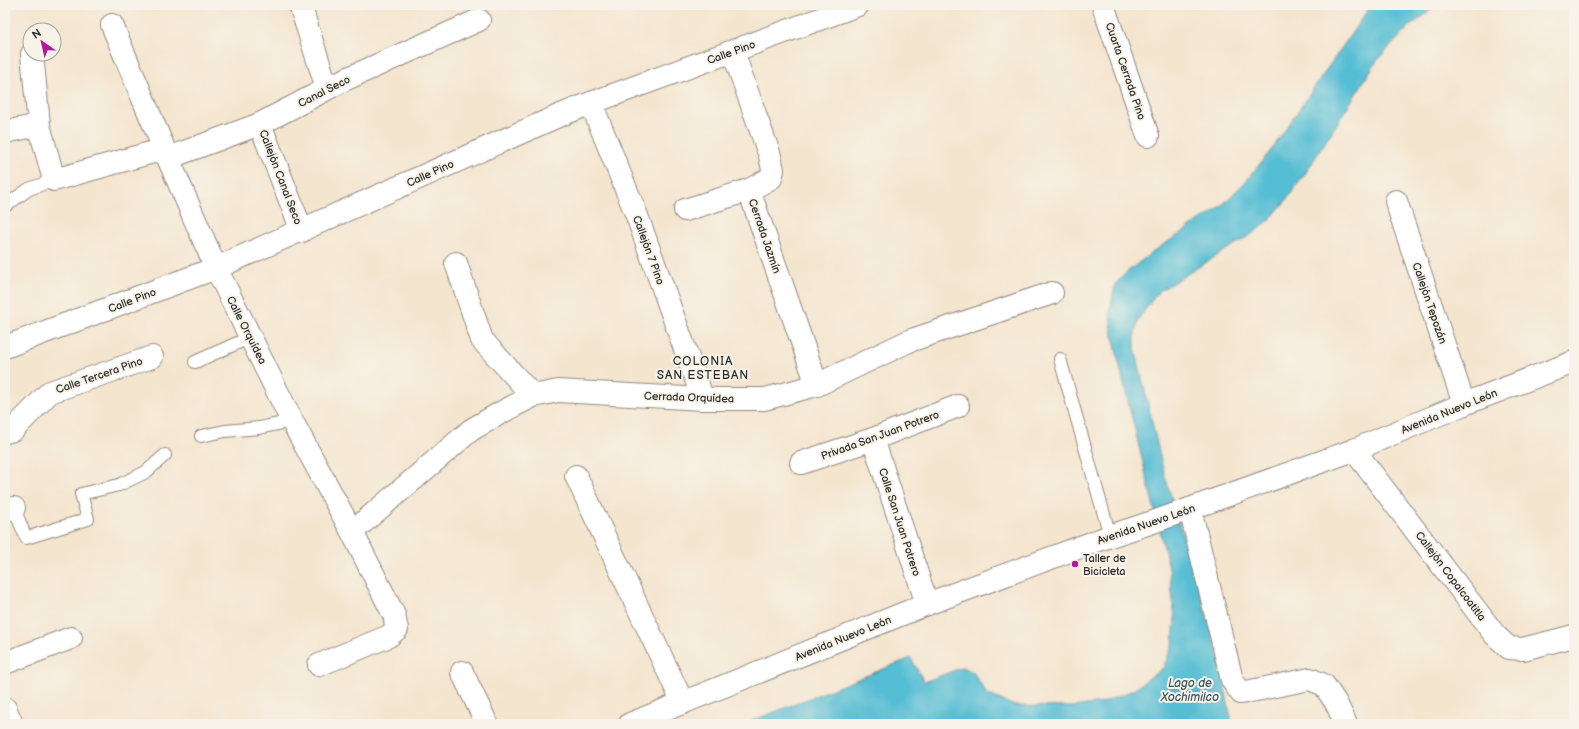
<svg xmlns="http://www.w3.org/2000/svg" width="1579" height="729" font-family="'Balsamiq Sans',sans-serif">
<style>
.water{fill:#57bed4;stroke:#417480}
.lines{fill:none;stroke-linecap:round;stroke-linejoin:round}
.service-casing{stroke:#90887d;stroke-width:14}
.minor-casing{stroke:#90887d;stroke-width:24}
.tertiary-casing{stroke:#90887d;stroke-width:24}
.service{stroke:#fff;stroke-width:12}
.minor{stroke:#fff;stroke-width:22}
.tertiary{stroke:#fff;stroke-width:22}
.poi-dot{fill:#b5179e;stroke:#f7f3e8;stroke-width:1.5}
.labels{text-anchor:middle;stroke-width:4;stroke-linejoin:round;paint-order:stroke}
.street-label{font-size:11px;fill:#2b2b2b;stroke:#f7f3e8}
.poi-label{font-size:11px;fill:#2b2b2b;stroke:#f7f3e8;text-anchor:start}
.neighbourhood-label{font-size:12px;letter-spacing:1px;fill:#2b2b2b;stroke:#f7f3e8}
.water-label{font-size:12px;font-style:italic;fill:#38575e;stroke:#f7f3e8}
</style>
<rect width="100%" height="100%" fill="#f7f3e8"/>
<filter id="ink" filterUnits="userSpaceOnUse"><feTurbulence type="fractalNoise" baseFrequency=".025" numOctaves="2"/><feDisplacementMap in="SourceGraphic" scale="8" xChannelSelector="R" yChannelSelector="G"/><feConvolveMatrix kernelMatrix="1 2 1 2 8 2 1 2 1" color-interpolation-filters="sRGB"/></filter>
<filter id="wash" filterUnits="userSpaceOnUse"><feTurbulence type="fractalNoise" baseFrequency=".012" numOctaves="4" result="noise"/><feDisplacementMap in="SourceGraphic" scale="16" xChannelSelector="R" yChannelSelector="G"/><feGaussianBlur stdDeviation="0.9" result="paint"/><feColorMatrix in="noise" values="0 0 0 0 0 0 0 0 0 0 0 0 0 0 0 0 0 1.4 0 .05"/><feComposite in="paint" operator="in"/></filter>
<g filter="url(#wash)">
<rect width="100%" height="100%" fill="#f4e5cf"/>
<path class="water" d="M1371,5h67l-28,21 -32,33 -73,115 -20,28 -17,19 -16,13 -94,58 -19,26 -4,14v16l28,121 56,188 13,67h-488l167,-66 13,24 39,-15 10,5 14,22 28,12 58,1 29,-4 31,-13 30,-22 10,-24 2,-26 -6,-50 -43,-174 -14,-63 -2,-18 5,-29 13,-13 26,-20 64,-42 28,-28 26,-32z"/>
</g>
<g filter="url(#ink)">
<g class="lines">
<g class="service-casing">
<g id="service">
<path d="M5,206l24,-17 25,-9"/>
<path d="M1060,359l50,177"/>
<path d="M195,362l56,-25"/>
<path d="M201,436l24,-5 34,-3 33,-7"/>
<path d="M14,508l12,30 62,-19 -7,-25 38,-9 27,-13 19,-17"/>
</g>
</g>
<g class="minor-casing">
<g id="minor">
<path d="M300,5l27,83"/>
<path d="M1103,5l45,131"/>
<path d="M112,25l56,133 48,110 76,153 60,111 42,83 3,14 -8,7 -70,29"/>
<path d="M733,52l37,104 3,14 -2,8 -22,12 68,195"/>
<path d="M32,54l7,71"/>
<path d="M591,103l46,113 66,183"/>
<path d="M260,124l42,107"/>
<path d="M5,132l34,-7 15,55 110,-31"/>
<path d="M168,158l92,-34 84,-44 135,-60"/>
<path d="M1396,201l68,203"/>
<path d="M685,210l64,-20"/>
<path d="M456,263l26,77 51,56"/>
<path d="M5,347l211,-79 340,-151 35,-14 267,-98"/>
<path d="M5,432l8,-2 37,-38 102,-35"/>
<path d="M873,439l54,165"/>
<path d="M1354,450l141,185 14,13 14,1 51,-13"/>
<path d="M801,463l72,-24 85,-33"/>
<path d="M576,476l107,227"/>
<path d="M1190,509l42,171 9,13 69,-14 14,6 12,18 10,21"/>
<path d="M5,510l9,-2"/>
<path d="M352,532l119,-102 31,-18 31,-16 25,-5 145,8h62l52,-14 92,-44 143,-48"/>
<path d="M5,663l66,-25"/>
<path d="M462,672l25,52"/>
<path d="M5,708l7,16"/>
</g>
</g>
<g class="tertiary-casing">
<path id="tertiary" d="M630,724l297,-120 183,-68 43,-14 201,-72 110,-46 110,-42"/>
</g>
<use href="#service" class="service"/>
<use href="#minor" class="minor"/>
<use href="#tertiary" class="tertiary"/>
</g>
</g>
<circle class="poi-dot" cx="1075" cy="564" r="4"/>
<g class="labels">
<g class="street-label">
<text transform="translate(731 52) rotate(-20)" y="4">Calle Pino</text>
<text transform="translate(1126 71) rotate(71)" y="4">Cuarta Cerrada Pino</text>
<text transform="translate(324 91) rotate(-27)" y="4">Canal Seco</text>
<text transform="translate(430 173) rotate(-24)" y="4">Calle Pino</text>
<text transform="translate(281 177) rotate(69)" y="4">Callejón Canal Seco</text>
<text transform="translate(765 236) rotate(71)" y="4">Cerrada Jazmín</text>
<text transform="translate(649 250) rotate(70)" y="4">Callejón 7 Pino</text>
<text transform="translate(132 300) rotate(-21)" y="4">Calle Pino</text>
<text transform="translate(1430 303) rotate(71)" y="4">Callejón Tepozán</text>
<text transform="translate(247 330) rotate(63)" y="4">Calle Orquídea</text>
<text transform="translate(99 375) rotate(-19)" y="4">Calle Tercera Pino</text>
<text transform="translate(689 397) rotate(2)" y="4">Cerrada Orquídea</text>
<text transform="translate(1449 411) rotate(-22)" y="4">Avenida Nuevo León</text>
<text transform="translate(880 435) rotate(-20)" y="4">Privada San Juan Potrero</text>
<text transform="translate(900 522) rotate(72)" y="4">Calle San Juan Potrero</text>
<text transform="translate(1146 524) rotate(-19)" y="4">Avenida Nuevo León</text>
<text transform="translate(1451 576) rotate(53)" y="4">Callejón Copalcoatitla</text>
<text transform="translate(843 638) rotate(-22)" y="4">Avenida Nuevo León</text>
</g>
<g class="poi-label">
<text x="1083" y="562">Taller de<tspan x="1083" dy="13">Bicicleta</tspan></text>
</g>
<g class="neighbourhood-label">
<text x="703" y="365">COLONIA<tspan x="703" dy="14">SAN ESTEBAN</tspan></text>
</g>
<g class="water-label">
<text x="1190" y="687">Lago de<tspan x="1190" dy="14">Xochimilco</tspan></text>
</g>
</g>
<rect width="1579" height="729" fill="none" stroke="#f7f3e8" stroke-width="20"/>
<g transform="translate(42 42) rotate(326)"><circle r="19" fill="#f7f3e8" stroke="#a5a39c"/>
<path d="M0-3L7 15L0 10L-7 15Z" fill="#b5179e"/>
<text y="-6" font-size="11" font-weight="bold" text-anchor="middle" fill="#2b2b2b">N</text>
</g>
</svg>
